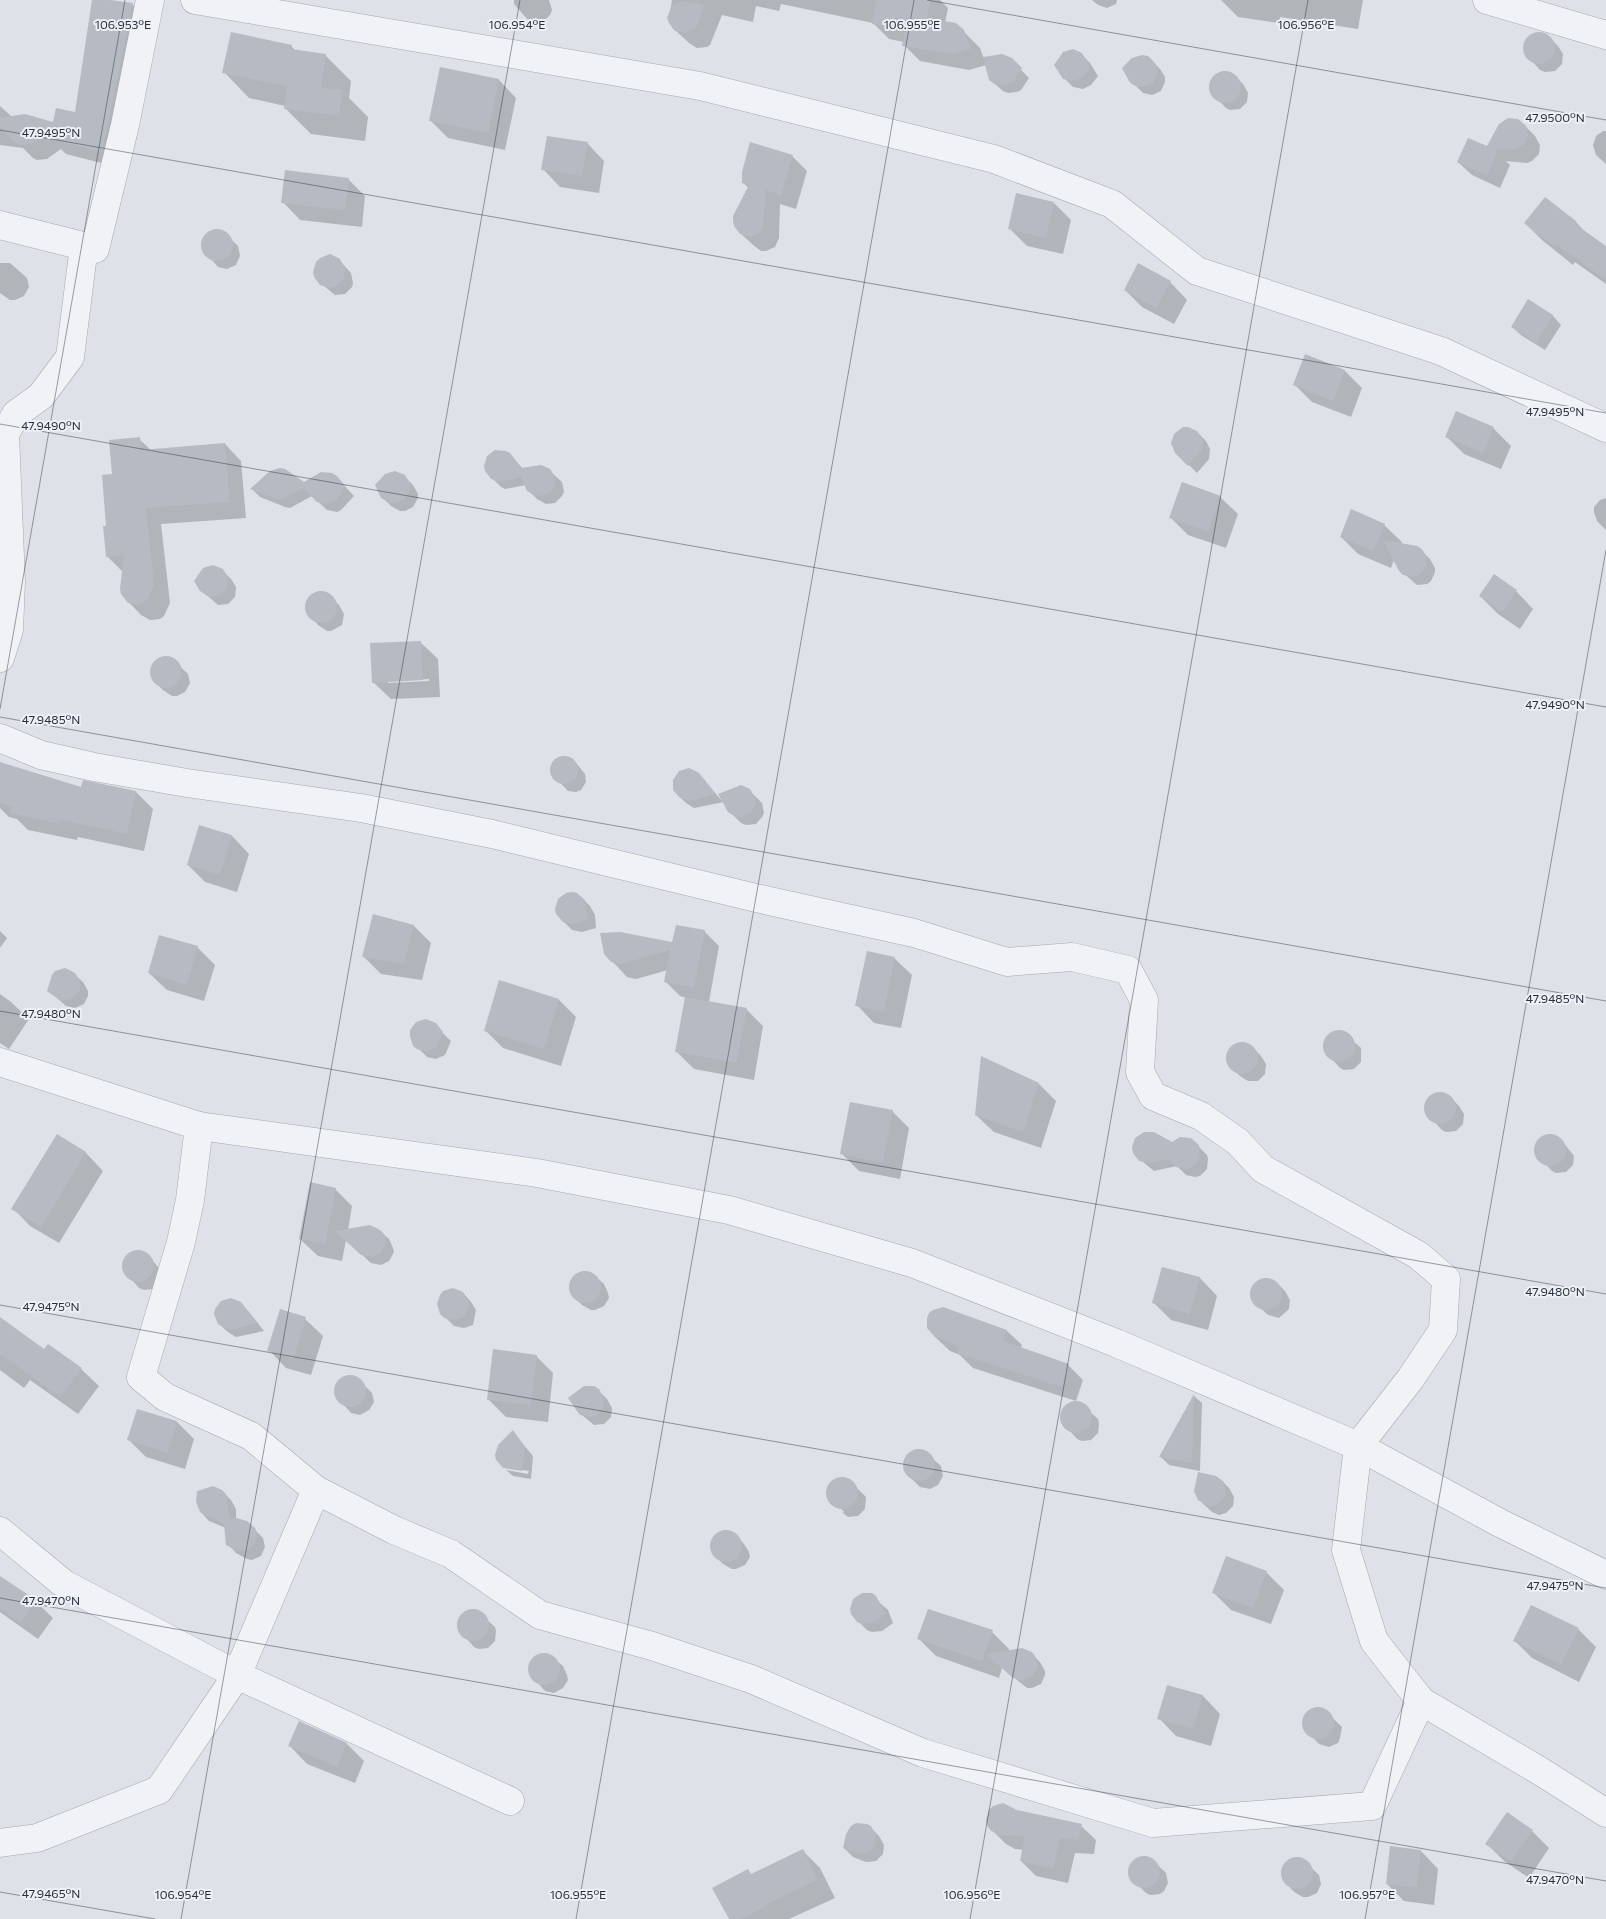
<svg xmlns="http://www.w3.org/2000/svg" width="1606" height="1919" font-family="Commissioner,sans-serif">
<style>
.shadow{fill:#0003;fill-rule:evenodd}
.building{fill:#b6bac3}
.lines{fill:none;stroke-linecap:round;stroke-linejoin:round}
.minor-casing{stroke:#a4a8b1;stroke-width:29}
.minor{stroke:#f1f2f5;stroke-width:28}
.ticks{fill:none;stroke:#282f3d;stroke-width:1;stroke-opacity:0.45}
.ticks-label{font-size:12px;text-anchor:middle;fill:#282f3d;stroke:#edf0f5;stroke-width:4;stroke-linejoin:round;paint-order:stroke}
</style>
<rect width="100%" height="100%" fill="#dee1e7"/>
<g class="shadow">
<path d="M93,0l39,4 15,16 -30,147 -51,-13 -5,-5 -14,10 -10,1 -4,-2 -10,-10 -23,-3v-39l12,11 42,6 22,-9z"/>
<path d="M514,0h35l3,10 -2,5 -7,7 -9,1 -5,-2 -15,-17z"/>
<path d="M672,0h268l8,8 -3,15 18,8 17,17 4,11 23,-3 22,22 -8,12 -4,2 -9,1 -5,-2 -9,-8 -8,-18 -17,5 -49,-9 -16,-16v-3l-15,-3 -16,-16 -92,-19 -2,7 -23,-5 -3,16 -31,-7 -12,30 -3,2 -10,1 -8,-5 -17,-16 -3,-9z"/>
<path d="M1092,0h25l-1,4 -9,4 -9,-3z"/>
<path d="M1221,0h142l-5,29 -78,-12 -1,6 -41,-6z"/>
<path d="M1540,33l9,4 9,9 5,8 -1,10 -7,7 -10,1 -5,-2 -15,-17v-10l6,-7z"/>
<path d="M291,46l5,5 29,4 26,26 -2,17 19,19 -3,24 -54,-7 -26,-26v-2l-36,-8 -25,-26z"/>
<path d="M1081,54l9,9 8,13 -7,9 -8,4 -10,-2 -9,-9z"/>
<path d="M1151,60l9,9 5,8v5l-4,9 -9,4 -9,-2 -13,-13z"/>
<path d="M1221,72l9,1 4,2 9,9 5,9 -1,9 -7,7 -10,1 -4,-2 -15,-16 -1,-5 3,-9z"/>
<path d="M499,80l17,18 -11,52 -57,-12 -18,-18z"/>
<path d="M1522,123l13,13 5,9 -1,9 -7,7 -5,2 -21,-2 4,4 -10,23 -28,-13 -14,-13 30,-14z"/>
<path d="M1603,131h3v33l-10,-9 -3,-10 3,-9z"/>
<path d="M587,143l17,18 -5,32 -39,-6 -17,-18z"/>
<path d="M792,156l15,15 -11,38 -16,-5 -1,34 -4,9 -9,4h-5l-8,-6 -16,-15 12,-42 -6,-5z"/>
<path d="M348,179l17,17 -3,31 -62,-7 -17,-18z"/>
<path d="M1054,203l17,17 -8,34 -36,-8 -18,-18z"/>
<path d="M1576,222l11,12 19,13v37l-31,-22 -2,3 -31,-25 -17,-17z"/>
<path d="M218,230l4,1 16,15 2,10 -4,9 -9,4 -9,-2 -15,-17 -1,-5 3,-9 3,-3z"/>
<path d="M339,260l12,13 2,10 -1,4 -7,7 -10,1 -17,-14z"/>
<path d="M0,263h10l17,15 2,9 -5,9 -9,4h-5l-10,-7z"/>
<path d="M1170,282l17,18 -13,24 -32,-17 -17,-17z"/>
<path d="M1529,301l24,15 8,9 -16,25 -24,-15 -9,-8z"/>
<path d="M1306,355l39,16 17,17 -11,29 -39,-15 -18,-18z"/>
<path d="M1493,428l18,18 -10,23 -37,-15 -18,-18z"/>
<path d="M1197,432l9,9 4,8 -1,10 -12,14 -21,-21z"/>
<path d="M139,439l12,11 74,-6 16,17 5,57 -85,6 9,79 -6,13 -4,3 -10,1 -9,-5 -16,-17 -2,-26 -15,-15v-30l6,-52z"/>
<path d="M510,454l13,15 30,5 9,8 2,10 -2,4 -7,7 -9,1 -9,-5 -9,-9 -2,-5 -21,4 -4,-2 -9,-9z"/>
<path d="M404,476l9,9 5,9v4l-5,9 -8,4h-5l-9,-5 -9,-9z"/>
<path d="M336,477l18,19 -13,14 -4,2 -10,-2 -15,-14 -22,12 -5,-1 -25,-10 -8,-8 52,-6z"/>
<path d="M1220,497l18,17 -12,34 -38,-13 -17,-17z"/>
<path d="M1606,498v32l-9,-9 -3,-9v-5l6,-7z"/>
<path d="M1384,525l18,17 -1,3 20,5 9,9 5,9v4l-4,9 -4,3 -10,1 -17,-15 -6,-10 -3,8 -33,-14 -17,-17z"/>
<path d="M222,570l9,9 5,8 -1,10 -7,7 -10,1 -17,-15z"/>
<path d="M1516,591l17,18 -13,20 -22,-15 -18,-18z"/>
<path d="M321,593l9,3 9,9 5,9 -2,11 -11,6h-4l-9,-6 -11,-13v-9l5,-8z"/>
<path d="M420,642l18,17 2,38 -49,2 -18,-17zM429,679v2l-41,2v-2z"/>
<path d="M167,658h4l17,16 2,9 -5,9 -8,4h-5l-9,-6 -8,-8 -4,-9 7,-13z"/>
<path d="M561,757l11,1 13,16 1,8 -5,8 -5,2 -8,-1 -17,-18v-5l4,-7z"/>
<path d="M0,772l82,17 2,-7 52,10 17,17 -9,42 -66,-14 -1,3 -49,-10 -11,-11 -8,-2 -9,-9z"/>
<path d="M698,774l25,28 30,-8 9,9 2,10 -2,4 -6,7 -10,1 -5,-2 -12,-12 -5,-9 -30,6 -8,-5 -9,-9z"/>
<path d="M232,836l17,18 -12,38 -32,-10 -17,-17z"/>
<path d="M581,897l9,9 5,9 1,13 -14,4 -10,-2 -9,-9z"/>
<path d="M373,916l41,10 17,17 -9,37 -41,-6 -18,-18z"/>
<path d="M0,931l7,7 -7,10z"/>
<path d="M704,931l15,15 -10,56 37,7 17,17 -9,54 -60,-11 -17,-17 9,-54 -6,-2 -15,-15 3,-11 -32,9 -5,-1 -4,-1 -15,-16 61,-18z"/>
<path d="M197,947l18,18 -11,36 -37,-11 -18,-17z"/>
<path d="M894,958l18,17 -11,53 -27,-5 -17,-18z"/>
<path d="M74,974l9,8 5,9v5l-4,8 -9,4 -9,-2 -17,-15z"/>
<path d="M0,994l11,8 18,17 -20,30 -9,-6z"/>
<path d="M559,1000l17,17 -15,49 -58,-18 -18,-18z"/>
<path d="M431,1022l20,19 -6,14 -9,4 -9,-2 -9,-9z"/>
<path d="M1339,1032l5,1 17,15v14l-7,7 -10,1 -4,-2 -15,-17 -1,-9 6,-7z"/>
<path d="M1243,1043l9,4 9,9 5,8 -1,10 -7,7h-10l-8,-5 -9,-9 -3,-9 1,-4 5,-8z"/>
<path d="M1039,1084l17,17 -15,47 -47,-16 -18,-17z"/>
<path d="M1436,1094l10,1 4,2 9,9 5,8 -1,10 -7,7 -10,1 -4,-2 -16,-17v-5l3,-8z"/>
<path d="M892,1111l17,17 -9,51 -41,-8 -17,-17z"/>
<path d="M1551,1135l5,1 7,6 11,14 -1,9 -7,7 -10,1 -4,-2 -16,-17v-9l6,-7z"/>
<path d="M57,1136l29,17 17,18 -44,72 -29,-17 -17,-18z"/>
<path d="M1172,1144l26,2 9,9 1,4 -1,10 -7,7 -5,1 -9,-2 -9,-9 -23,5 -17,-14z"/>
<path d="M335,1189l17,17 -4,24 32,1 9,8 4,9 1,4 -5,9 -8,4 -10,-2 -25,-23 -4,21 -24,-5 -18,-17z"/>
<path d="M134,1252h9l5,3 14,17 -8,17 -10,1 -5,-2 -15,-17v-9l2,-4z"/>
<path d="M1162,1268l38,10 17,18 -9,34 -37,-10 -18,-18z"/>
<path d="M585,1272l10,4 9,8 4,9 1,5 -5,8 -9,4h-4l-9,-5 -9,-9 -3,-9 6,-13z"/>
<path d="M1267,1279l9,3 9,9 5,9 -1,9 -10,9 -11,-3 -15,-14 -1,-12 6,-8z"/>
<path d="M463,1293l8,9 5,8 -3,15 -9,3 -10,-2 -13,-13z"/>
<path d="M240,1303l9,9 15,19 -28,6 -8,-5 -9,-8z"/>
<path d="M0,1318l45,33 4,-6 32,24 18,17 -21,28 -48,-34 -6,8 -24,-18z"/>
<path d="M305,1319l18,17 -12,39 -25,-7 -17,-18z"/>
<path d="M1007,1331l15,14 -1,3 47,17 15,15 -7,21 -103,-33 -13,-13 -10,-4 -16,-15z"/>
<path d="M536,1356l17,17 -5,49 -42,-5 -18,-18z"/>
<path d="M346,1377h9l4,3 13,13 2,9 -5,8 -9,5 -9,-2 -15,-17v-12z"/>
<path d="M598,1390l9,9 5,9 -1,9 -7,7 -10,1 -17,-14 -7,-12z"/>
<path d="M1194,1396l8,7 -2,68 -31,-6 -8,-8z"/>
<path d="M1072,1403l9,1 17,15 1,5 -1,9 -7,7 -9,1 -5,-2 -15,-17v-9l6,-8z"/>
<path d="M138,1410l39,12 17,17 -9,30 -39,-12 -17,-17z"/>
<path d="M513,1432l20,24 -2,23 -18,-3 -7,-6 22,4 1,-3 -25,-4z"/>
<path d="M915,1451h9l17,15 2,10 -5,9 -8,4 -10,-2 -13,-13 -3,-8 3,-10z"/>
<path d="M838,1479h10l18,18 -1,12 -7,7 -10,1 -9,-7 4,3 1,-2 -8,-5v2l-5,-6 -4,-8 3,-10z"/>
<path d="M1220,1479l9,9 5,9 -1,9 -7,7 -7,2 -7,-3 -13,-12z"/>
<path d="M222,1491l9,9 5,9v11l18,9 9,9 2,9 -4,9 -9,4 -5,-1 -11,-6 -8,-9 -2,-16 -17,-7 -8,-9z"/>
<path d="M726,1531l10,4 8,9 5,8 1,5 -5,8 -9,4h-4l-9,-5 -9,-9 -3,-9 3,-9 3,-3z"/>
<path d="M1266,1572l18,18 -13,34 -40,-14 -17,-17z"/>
<path d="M0,1583l35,18 18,17 -15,21 -38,-27z"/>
<path d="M871,1595l17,15 5,13 -11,8 -10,1 -5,-2 -9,-9z"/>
<path d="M1532,1606l46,23 18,18 -17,35 -47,-24 -17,-17z"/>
<path d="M469,1611l9,1 17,15 1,4 -1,10 -7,7 -9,1 -5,-2 -15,-17v-9l6,-8z"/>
<path d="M992,1632l17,17 -1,3 23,1 9,9 5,9v4l-4,9 -9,4h-5l-25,-20 -3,10 -63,-22 -17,-17z"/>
<path d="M540,1655h9l14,11 4,9 1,5 -5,8 -9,5 -9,-2 -15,-17 -1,-5 3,-9z"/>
<path d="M1168,1686l35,10 17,18 -9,32 -35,-10 -17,-18z"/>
<path d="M1314,1709h9l19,18 -2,11 -2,5 -9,4 -10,-3 -15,-16 2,-14z"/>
<path d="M300,1723l47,21 17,17 -9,22 -48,-19 -17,-18z"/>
<path d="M1017,1811l64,15 15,14 -2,14 -19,-1 -7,30 -32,-7 -15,-15 3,-11 -9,-1 -9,-5 -15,-15z"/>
<path d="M870,1827l9,9 5,9 -1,9 -7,7 -10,1 -13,-5 -9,-9z"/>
<path d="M1532,1831l17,17 -20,30 -25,-17 -18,-18z"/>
<path d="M803,1851l17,17 15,30 -46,21h-58l17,-48 4,4z"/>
<path d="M1421,1851l17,18 -4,36 -30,-4 -17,-17z"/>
<path d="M1140,1857l10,1 16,15 2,10 -4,8 -4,3 -10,1 -4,-2 -16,-16 2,-14z"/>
<path d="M1298,1859l5,1 16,15 2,9 -4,9 -9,4h-5l-9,-5 -8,-9 -4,-10 1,-4 6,-8z"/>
</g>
<g class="building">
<path d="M92,0h18l23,3 -31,149 -53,-13 2,-9 -20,14 -10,1 -5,-2 -16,-15v-10l25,-4 28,8 3,-14 19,4z"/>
<path d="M876,0h55l-4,18 29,5 8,7 7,19 -19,5 -50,-8 3,-16 -33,-6z"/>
<path d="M684,1l20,4 -6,19 -3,5 -10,4 -10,-2 -6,-8 -2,-5 4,-10 4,-4z"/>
<path d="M231,32l61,13 -1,4 35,5 -5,33 22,3 -4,26 -55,-7 3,-23 -65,-13z"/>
<circle cx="1539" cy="48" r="16"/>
<path d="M1073,49l9,4 8,14 -7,10 -9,4 -11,-2 -9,-14 9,-13z"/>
<path d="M1002,54l10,4 10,10 -9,14 -10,4 -10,-3 -4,-3 -6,-23z"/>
<path d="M1142,55l6,1 7,7 3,10 -5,10 -10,4 -10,-2 -4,-4 -7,-13 10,-10z"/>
<path d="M440,67l59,12 -11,54 -59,-12z"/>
<circle cx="1225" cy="87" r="16"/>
<path d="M1508,118l10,1 8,7 2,10 -5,9 -9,5 -22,-1 6,2 -11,25 -30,-14 11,-24 19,8 12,-22z"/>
<path d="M547,136l41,6 -6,34 -41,-6z"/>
<path d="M750,142l43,13 -12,40 -15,-5 -3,38 -3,5 -9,4 -11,-3 -6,-8 -1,-5v-5l16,-31 -7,-2v-11z"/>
<path d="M285,170l64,8 -4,32 -64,-7z"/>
<path d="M1016,193l38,9 -8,36 -38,-9z"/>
<path d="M1545,197l31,24 -1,3 31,22v34l-49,-35 -2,3 -31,-25z"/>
<circle cx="217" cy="245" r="16"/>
<path d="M330,254l10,5 5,10 -1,10 -8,7 -5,2 -11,-3 -6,-8 -1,-5 3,-10 4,-4z"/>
<path d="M1138,263l33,18 -15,27 -32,-18z"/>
<path d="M1528,299l25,16 -17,28 -25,-16z"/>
<path d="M1305,354l40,16 -12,31 -40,-16z"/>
<path d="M1456,411l38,16 -11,26 -38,-16z"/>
<path d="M1183,427h5l9,4 6,9 -1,10 -14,16 -13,-13 -4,-10 3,-9z"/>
<path d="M140,437l1,13 84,-7 5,59 -84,6 8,78 -7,14 -9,5 -10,-2 -7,-9 -1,-5 4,-34 -18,2 -3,-31h3l-4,-51 10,-1 -3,-34z"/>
<path d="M495,450l11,1 4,2 11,15 20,-3 9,4 6,9 -2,10 -7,7 -11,1 -9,-5 -6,-14 -20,5 -10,-3 -6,-8 -1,-5 3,-10z"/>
<path d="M280,468l5,1 19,13 17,-10 11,1 5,3 9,11 -9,12 -9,5 -11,-2 -14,-14 -22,12 -5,-1 -26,-10 20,-18z"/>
<path d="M395,471l10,4 5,9v6l-5,9 -9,4h-6l-9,-5 -6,-13 10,-11z"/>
<path d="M1182,482l39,14 -13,36 -39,-14z"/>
<path d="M1351,509l34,15 -12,27 -33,-14z"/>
<path d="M1383,540l34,6 5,3 5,9 -1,10 -8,8 -5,1 -10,-2 -4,-4z"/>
<path d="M213,565l10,4 5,9v5l-1,5 -8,8 -10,1 -9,-6 -6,-10 9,-13z"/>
<path d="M1494,574l23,16 -15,22 -23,-16z"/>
<circle cx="321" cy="607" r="16"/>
<path d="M421,641l2,39 -51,3 -2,-40z"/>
<circle cx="166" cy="672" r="16"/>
<circle cx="564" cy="770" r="14"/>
<path d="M0,762l81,25 2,-7 53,11 -9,43 -66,-14 -1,4 -50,-11 2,-7 -12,-3z"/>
<path d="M689,768l10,5 17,21 -26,7 -10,-3 -7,-8v-10l6,-9z"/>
<path d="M741,785l9,4 5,9 1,6 -5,9 -9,4h-6l-8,-5 -10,-18z"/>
<path d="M199,825l33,10 -12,40 -33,-10z"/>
<path d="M572,892l5,1 8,7 3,20 -15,4 -10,-2 -7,-8 -1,-5 3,-10 8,-6z"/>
<path d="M373,914l41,11 -10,39 -42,-7z"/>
<path d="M676,925l29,5 -11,58 -30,-6 6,-32 -49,14 -10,-2 -7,-8 -4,-21 20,-1 52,10z"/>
<path d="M159,935l39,11 -11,39 -39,-12z"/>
<path d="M867,951l28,6 -11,55 -29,-6z"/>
<path d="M65,968l10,5 5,9v5l-1,5 -8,7 -10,2 -14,-10 5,-16 3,-4z"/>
<path d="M499,980l60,19 -15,50 -60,-18z"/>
<path d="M685,997l62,11 -10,55 -62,-11z"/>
<path d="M426,1019l10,4 7,9 -6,15 -10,5 -10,-3 -4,-3 -3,-10v-6l6,-8z"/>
<circle cx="1339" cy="1046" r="16"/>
<circle cx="1242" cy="1058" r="16"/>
<path d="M981,1056l58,27 -16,49 -48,-17z"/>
<circle cx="1440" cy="1108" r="16"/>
<path d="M850,1102l43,8 -10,53 -43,-9z"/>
<path d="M1144,1132h10l18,10 8,-5 11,1 8,7 1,5 -1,10 -8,8 -5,1 -10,-2 -9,-8 -17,4 -11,-2 -6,-8 -1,-6 3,-9z"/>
<path d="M57,1134l29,18 -45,75 -30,-18z"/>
<circle cx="1550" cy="1150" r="16"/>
<path d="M310,1182l26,6 -11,56 -26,-5z"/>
<path d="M370,1225l10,5 4,4 2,9 -5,10 -9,4 -11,-2 -26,-24z"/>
<circle cx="138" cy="1266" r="16"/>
<path d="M1162,1267l38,10 -10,37 -38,-11z"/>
<circle cx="585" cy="1287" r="16"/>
<circle cx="1266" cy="1294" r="16"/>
<path d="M453,1288l10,4 5,9 1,5 -4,11 -11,3 -10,-2 -4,-4 -3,-10 3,-9 3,-4z"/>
<path d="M231,1298l10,4 16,21 -25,7 -5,-1 -9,-5 -4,-10 1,-5 6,-8z"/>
<path d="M943,1307l64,23 -4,11 66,23 -8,23 -104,-34 2,-6 -25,-11 -7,-8v-10l2,-5 4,-3z"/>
<path d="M280,1309l26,8 -12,42 -27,-8z"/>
<path d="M0,1317l44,32 4,-5 34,24 -22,29 -60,-43z"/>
<path d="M493,1349l44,6 -6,50 -44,-5z"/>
<circle cx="350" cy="1391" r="16"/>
<path d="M584,1386h10l5,3 5,9 -1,10 -8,8 -5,1 -10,-2 -12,-17z"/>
<path d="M1194,1394l-2,69 -33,-6z"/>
<circle cx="1076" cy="1417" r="16"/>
<path d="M137,1409l40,12 -9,32 -41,-13z"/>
<path d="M513,1430l12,17 -3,24 -19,-3 -7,-8 -1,-5 3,-10z"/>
<circle cx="919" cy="1465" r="16"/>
<path d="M1198,1472l18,4 8,6 2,11 -1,5 -8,7 -7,2 -12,-7 -4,-9z"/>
<circle cx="842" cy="1493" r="16"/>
<path d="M213,1486l9,4 4,4 3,22 18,5 8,7 2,5 -1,10 -8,7 -10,1 -12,-6 -2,-21 -24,-12 -4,-10 1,-11z"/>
<circle cx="726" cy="1546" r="16"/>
<path d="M1226,1556l41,15 -14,37 -41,-15z"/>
<path d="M0,1576l36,24 -15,23 -21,-14z"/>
<path d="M862,1593h10l4,3 10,18 -13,9 -11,1 -5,-2 -6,-8 -1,-5 3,-10z"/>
<path d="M1531,1605l48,23 -18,37 -48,-24z"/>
<path d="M928,1609l65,21 -11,31 -65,-22z"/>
<circle cx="473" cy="1625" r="16"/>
<path d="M1022,1648l10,4 3,4 3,11 -5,9 -10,5 -10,-3 -27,-24z"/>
<circle cx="544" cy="1669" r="16"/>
<path d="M1167,1685l36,10 -10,34 -36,-10z"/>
<circle cx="1318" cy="1723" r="16"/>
<path d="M299,1721l48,22 -10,24 -49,-21z"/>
<path d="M1003,1803l14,7 65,14 -3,16 -19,-2 -7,31 -33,-8 5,-25 -26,-1 -9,-5 -3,-5 -1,-5 3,-10 4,-4z"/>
<path d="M1507,1812l26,18 -22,31 -26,-17z"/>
<path d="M856,1823l11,1 4,2 5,9 -1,11 -8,7 -5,2 -19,-7 3,-14 5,-8z"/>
<path d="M1390,1846l31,4 -4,38 -31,-4z"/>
<path d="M803,1849l15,31 -51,24v2l-26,13h-12l-17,-31 36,-19 3,5z"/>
<circle cx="1144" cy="1872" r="16"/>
<circle cx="1297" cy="1873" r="16"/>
</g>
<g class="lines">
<g class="minor-casing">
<g id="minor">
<path d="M195,0l505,86 294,73 118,45 85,67 244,80 165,77"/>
<path d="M1487,0l119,35"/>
<path d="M0,225l95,24 30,-124 25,-125"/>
<path d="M0,658l9,-28 2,-48 -6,-148 11,-20 25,-18 29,-39 14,-111"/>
<path d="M0,738l41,17 53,12 93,16 174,25 131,26 264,64 158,35 93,29 65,-5 56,13 16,30 -4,72 13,24 48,20 37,26 25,27 155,86 28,24 -3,51 -32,48 -53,68 -12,104 28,91 47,60 119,70 66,42"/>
<path d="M0,1062l199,64 338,47 192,37 183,53 204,80 242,103 142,77 106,52"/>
<path d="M199,1126l-9,74 -9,42 -40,135 24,20 86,39 65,54"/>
<path d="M0,1531l64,53 173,91 273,126"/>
<path d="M0,1843l37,-5 122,-48 78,-115 79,-185 78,40 57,24 89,61 112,31 99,33 172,74 230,70 219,-17 49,-105"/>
</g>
</g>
<use href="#minor" class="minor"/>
</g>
<path class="ticks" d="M927,0l679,120M0,130l1606,283M0,424l1606,283M0,709l125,-709M0,717l1606,284M0,1011l1606,283M0,1305l1606,283M0,1598l1606,283M0,1892l155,27M181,1919l339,-1919M576,1919l338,-1919M970,1919l338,-1919M1365,1919l241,-1369"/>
<g class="ticks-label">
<text x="123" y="29">106.953°E</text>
<text x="517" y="29">106.954°E</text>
<text x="912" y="29">106.955°E</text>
<text x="1306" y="29">106.956°E</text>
<text x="1555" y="122">47.9500°N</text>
<text x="51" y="137">47.9495°N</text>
<text x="1555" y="416">47.9495°N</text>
<text x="51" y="430">47.9490°N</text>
<text x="1555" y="709">47.9490°N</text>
<text x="51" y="724">47.9485°N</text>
<text x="1555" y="1003">47.9485°N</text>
<text x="51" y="1018">47.9480°N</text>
<text x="1555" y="1296">47.9480°N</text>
<text x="51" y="1311">47.9475°N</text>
<text x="1555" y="1590">47.9475°N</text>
<text x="51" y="1605">47.9470°N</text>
<text x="1555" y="1884">47.9470°N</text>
<text x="51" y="1898">47.9465°N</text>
<text x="183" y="1899">106.954°E</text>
<text x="578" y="1899">106.955°E</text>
<text x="972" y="1899">106.956°E</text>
<text x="1367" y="1899">106.957°E</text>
</g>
</svg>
